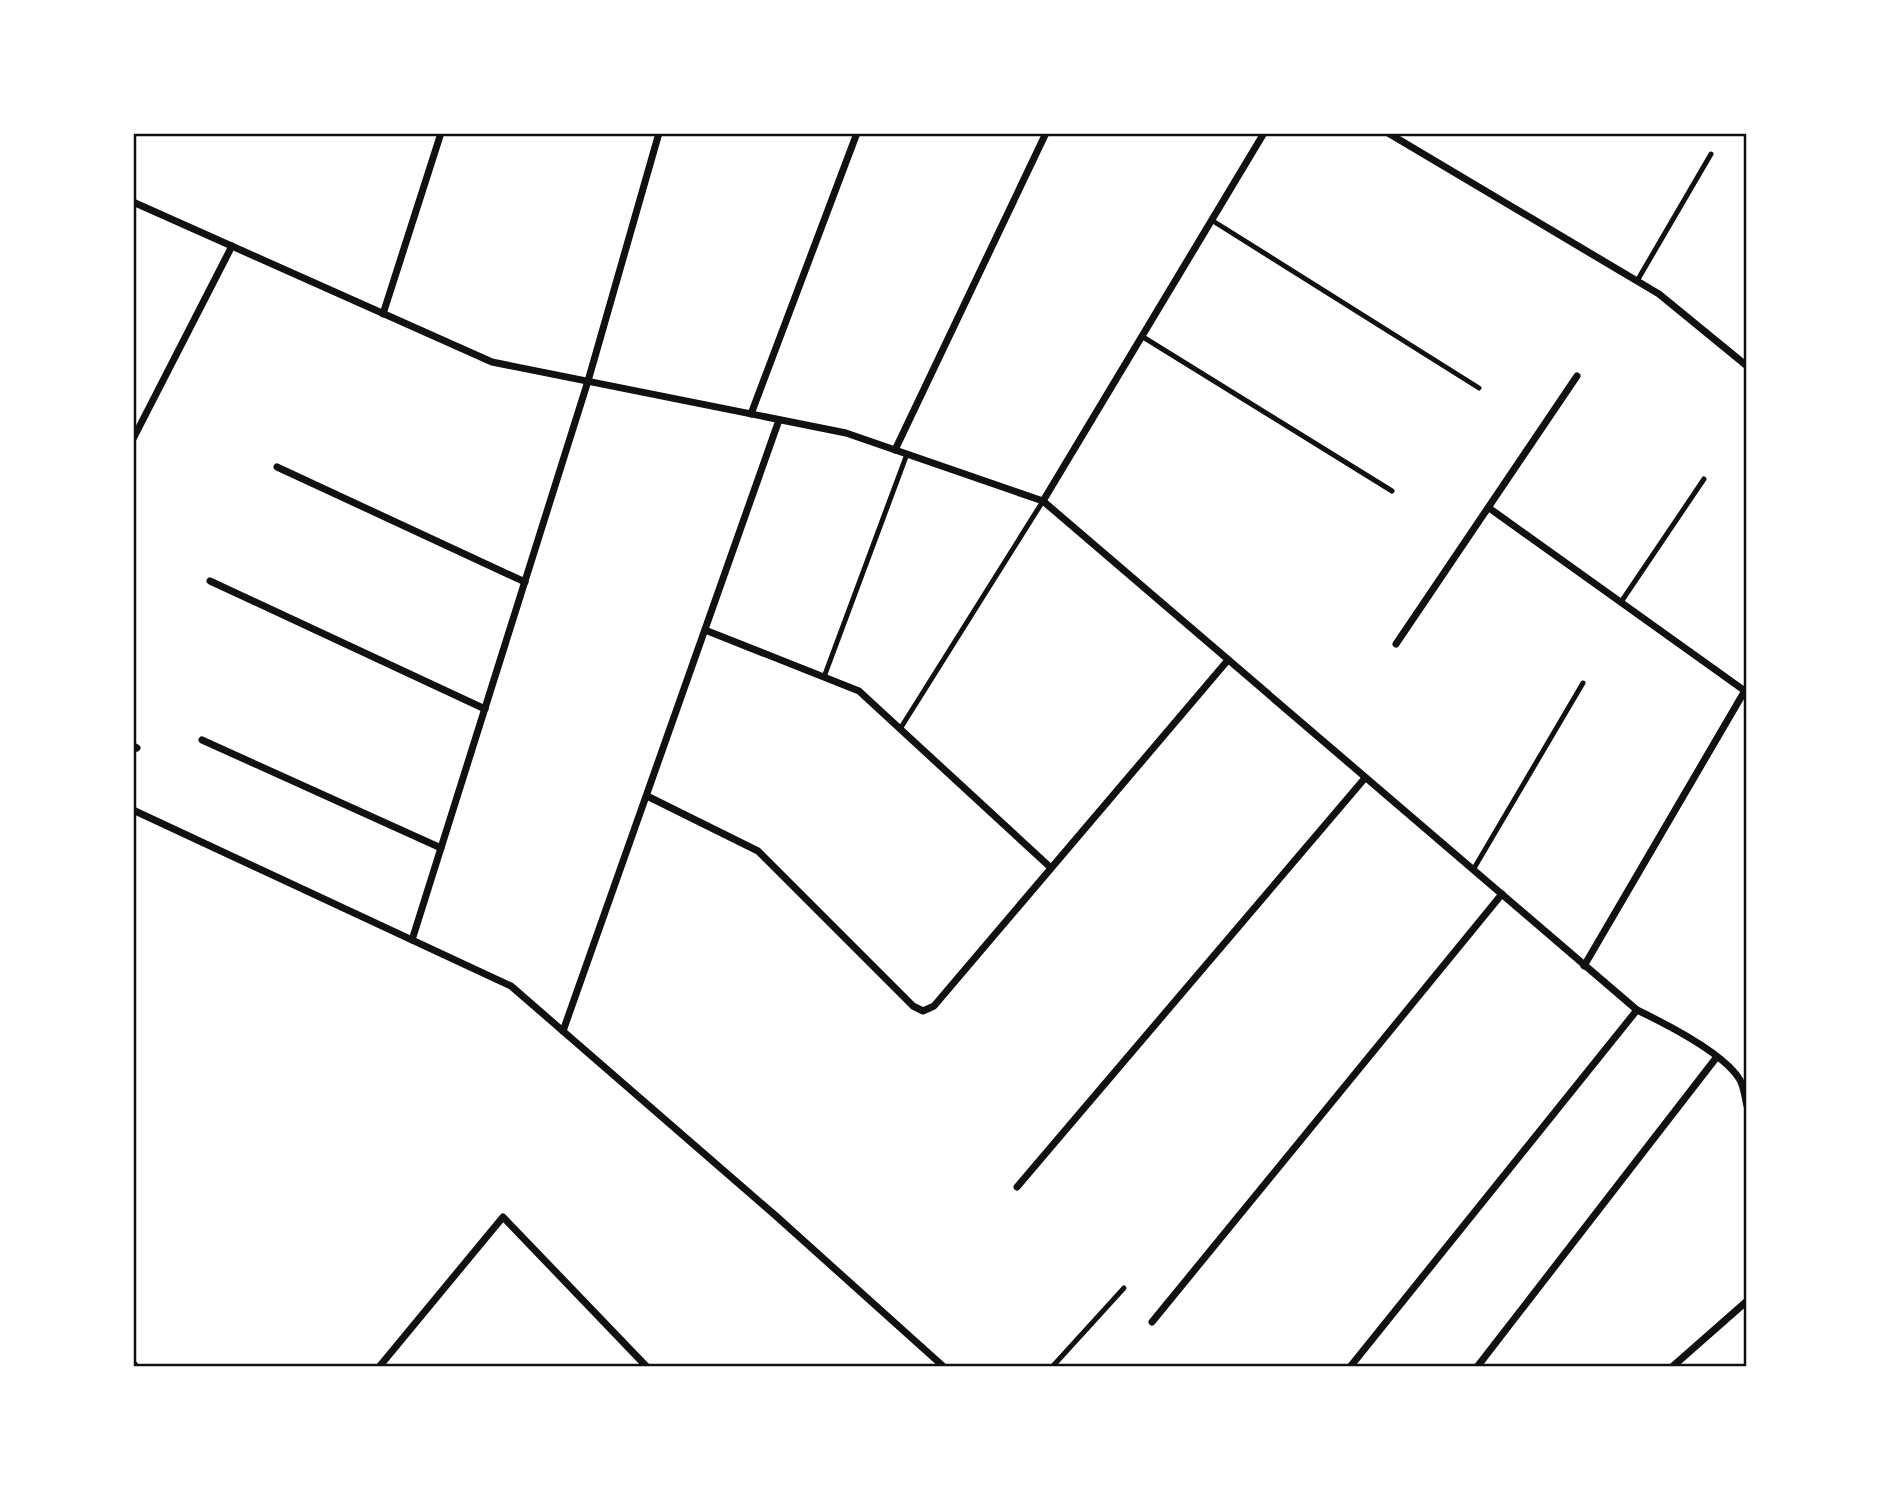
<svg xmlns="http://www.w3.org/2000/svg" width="1880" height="1500" font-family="Ubuntu,sans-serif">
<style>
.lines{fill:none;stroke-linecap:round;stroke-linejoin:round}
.service{stroke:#111;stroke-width:5}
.minor{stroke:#111;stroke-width:7}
.neatline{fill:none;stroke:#111;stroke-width:2.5}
</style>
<rect width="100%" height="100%" fill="#fff"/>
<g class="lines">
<g class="service">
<path d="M1213,221l266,167"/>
<path d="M1637,281l74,-127"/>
<path d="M1143,337l249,154"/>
<path d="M1621,602l83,-123"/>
<path d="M824,677l83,-223"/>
<path d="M900,729l143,-228"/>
<path d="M1473,870l110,-187"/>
<path d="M1052,1367l72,-79"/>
</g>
<g class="minor">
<path d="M1388,133l271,161 88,72"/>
<path d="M133,202l359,160 354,71 197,68 594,509c27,13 88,44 103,70 4,7 5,18 7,26"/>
<path d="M383,314l58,-181"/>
<path d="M751,414l106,-281"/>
<path d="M133,439l99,-193"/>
<path d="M895,450l151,-317"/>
<path d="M277,467l248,115"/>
<path d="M1043,501l221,-368"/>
<path d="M1489,508l256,183"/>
<path d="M210,581l275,128"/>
<path d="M705,630l154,61 191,176"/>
<path d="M1396,644l181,-268"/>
<path d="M202,740l239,108"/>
<path d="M133,746l4,2"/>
<path d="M647,796l111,55 155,155 10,5 11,-5 294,-346"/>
<path d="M133,810l378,176 265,230 168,151"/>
<path d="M412,940l176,-559 71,-248"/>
<path d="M1584,966l163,-279"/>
<path d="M563,1031l216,-611"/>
<path d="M1017,1187l348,-409"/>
<path d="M1152,1322l350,-428"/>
<path d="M133,1363l3,4"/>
<path d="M379,1367l124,-150 144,150"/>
<path d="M1350,1367l287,-357"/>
<path d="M1477,1367l239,-309"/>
<path d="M1672,1367l75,-66"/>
</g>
</g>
<rect width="1880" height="1500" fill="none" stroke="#ffffff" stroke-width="270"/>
<rect x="135" y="135" width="1610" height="1230" class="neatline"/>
</svg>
